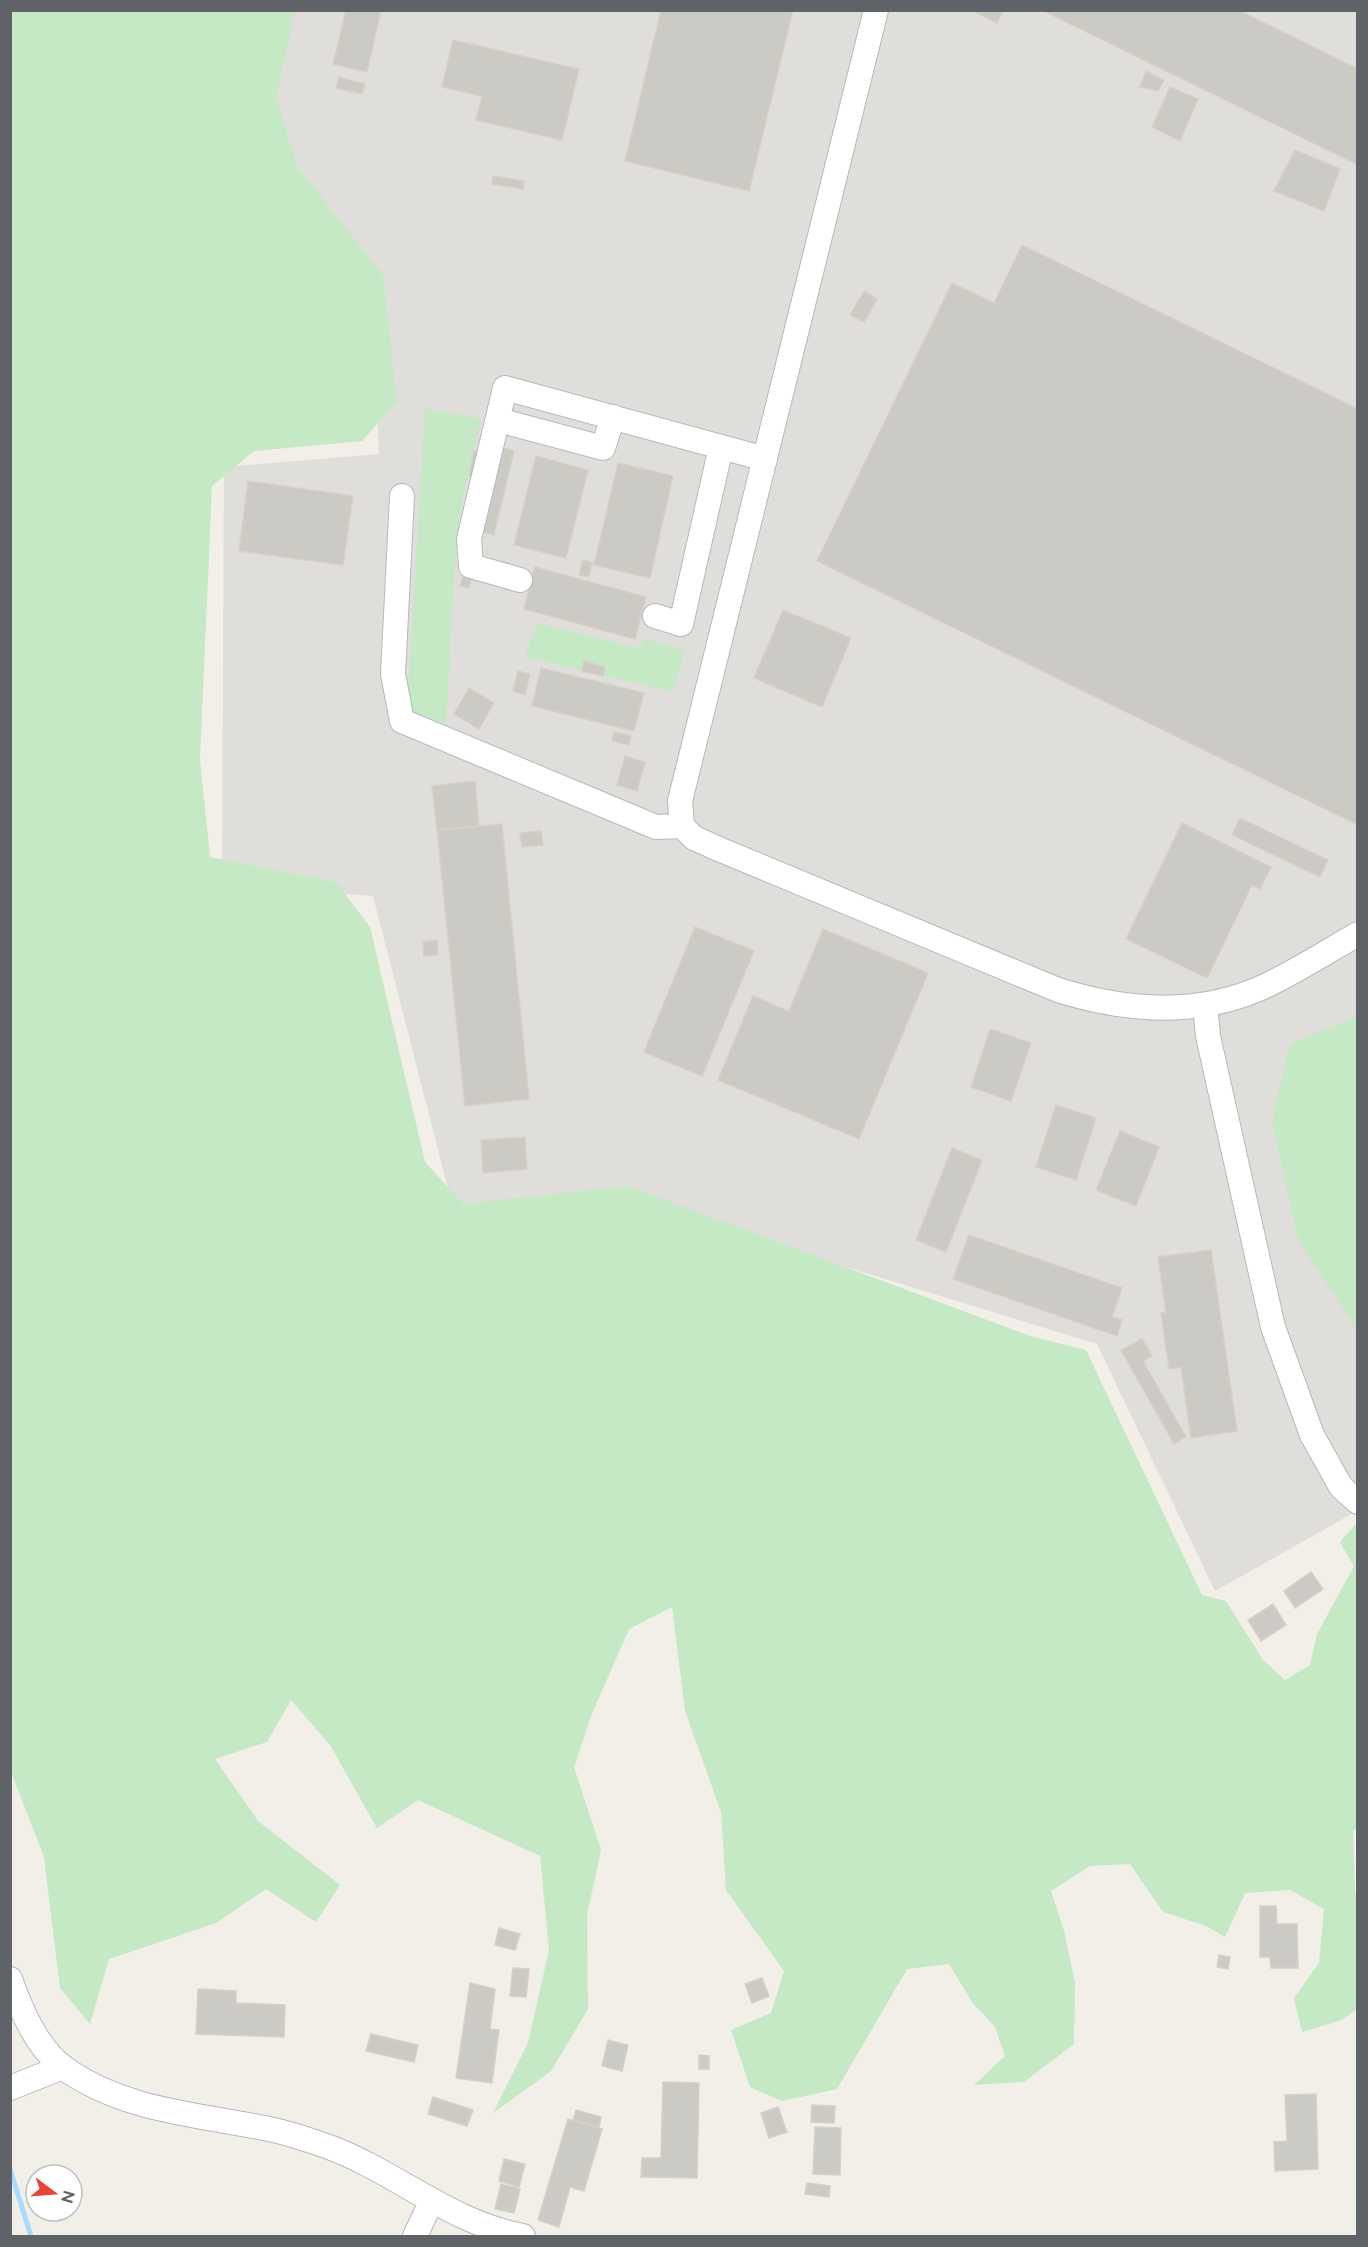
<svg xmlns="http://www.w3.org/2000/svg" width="1368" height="2247" font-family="Raleway,sans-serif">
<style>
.industrial{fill:#e0deda}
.green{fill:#c5e8c5}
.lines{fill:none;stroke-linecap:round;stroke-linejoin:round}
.stream{stroke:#aadaff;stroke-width:5}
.building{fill:#cccac5;stroke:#d6d1c6;stroke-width:1.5}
.minor-casing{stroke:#b5b8bc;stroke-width:26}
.minor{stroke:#fff;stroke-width:24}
</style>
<rect width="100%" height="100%" fill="#f1efe8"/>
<path class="industrial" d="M256,11h1101v1500l-142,80 -118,-247 -496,-152 -146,24 -82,-320 -151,-12 2,-417 155,-13 -7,-170 -149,-169z"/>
<g class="green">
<path d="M11,10l284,1 -19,87 21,68 86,109 14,127 -35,39 -108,10 -42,35 -12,273 10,98 126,25 34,45 55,235 38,42 165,-18 402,150 56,14 116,245 24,6 37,59 22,20 25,-15 7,-31 37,-68 -14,-24 17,-19 1,305 -5,3 2,63 3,2v112l-16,12 -40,12 -8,-34 25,-35 5,-54 -34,-19 -45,3 -20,44 -19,-11 -43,-14 -33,-48 -40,2 -39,25 13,40 11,52 -1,61 -50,38 -50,3 31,-29 -10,-29 -23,-25 -23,-38 -42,5 -70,120 -55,12 -32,-14 -19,-57 40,-17 13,-42 -58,-81 -5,-78 -36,-101 -13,-104 -43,22 -38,87 -17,51 27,83 -14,65 1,94 -37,62 -58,42 35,-70 21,-93 -9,-94 -122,-56 -41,28 -47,-83 -39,-45 -24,42 -52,17 43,62 82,64 -24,37 -50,-33 -50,34 -107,36 -19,65 -30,-36 -16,-131 -34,-88z"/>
<path d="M425,408l56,11 -21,91 -5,54 -9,160 -39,-15z"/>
<path d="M537,623l102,25 5,-9 41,11 -12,42 -148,-35z"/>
<path d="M1357,1016v313l-59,-89 -26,-119 18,-77z"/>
</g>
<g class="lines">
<path class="stream" d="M10,2169l21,67"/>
</g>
<g class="building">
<path d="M346,10h35l-14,62 -34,-8z"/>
<path d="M661,10h132l-44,181 -124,-30z"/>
<path d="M971,10h32l-6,13z"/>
<path d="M1042,10h196l120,59v96z"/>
<path d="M453,40l126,29 -17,71 -86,-20 6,-24 -40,-9z"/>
<path d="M1146,71l18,9 -6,11 -18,-4z"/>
<path d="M339,77l26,7 -3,10 -26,-6z"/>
<path d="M1170,87l28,12 -18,42 -28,-14z"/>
<path d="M1295,150l45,19 -16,42 -50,-20z"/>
<path d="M493,176l31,5 -1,8 -31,-5z"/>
<path d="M1022,245l336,164v416l-541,-264 135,-278 42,20z"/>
<path d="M864,291l13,8 -13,23 -14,-7z"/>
<path d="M496,446l18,5 -20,84 -19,-5z"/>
<path d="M474,451l8,2 -6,24 -7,-2z"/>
<path d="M536,456l52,14 -22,88 -52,-13z"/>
<path d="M618,463l55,13 -23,102 -56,-13z"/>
<path d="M248,481l105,15 -10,69 -104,-14z"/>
<path d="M583,560l9,2 -3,15 -10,-2z"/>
<path d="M535,567l111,30 -11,42 -111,-30z"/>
<path d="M464,575l8,2 -3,11 -9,-2z"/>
<path d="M783,610l68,28 -29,69 -68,-29z"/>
<path d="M584,661l21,6 -2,9 -21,-5z"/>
<path d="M541,668l103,25 -10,38 -102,-25z"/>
<path d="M518,671l12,3 -5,21 -12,-4z"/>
<path d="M469,688l25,15 -15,26 -25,-15z"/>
<path d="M614,732l17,4 -2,9 -17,-4z"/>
<path d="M625,756l20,6 -8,29 -20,-6z"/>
<path d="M475,781l4,45 -42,4 -5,-44z"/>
<path d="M1240,818l88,42 -8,17 -88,-42z"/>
<path d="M1182,823l89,44 -11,22 -8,-4 -45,93 -81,-39z"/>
<path d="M502,824l27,275 -64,7 -28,-276z"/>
<path d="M541,831l2,14 -21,2 -2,-14z"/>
<path d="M695,927l59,24 -52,125 -58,-24z"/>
<path d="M823,929l105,44 -69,166 -141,-59 35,-84 36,15z"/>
<path d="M437,940l1,15 -14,1 -1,-14z"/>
<path d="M990,1029l41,14 -20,58 -40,-14z"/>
<path d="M1056,1105l40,13 -20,62 -40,-13z"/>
<path d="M1120,1131l39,16 -23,59 -40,-16z"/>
<path d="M525,1137l2,32 -44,4 -2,-33z"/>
<path d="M952,1148l30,12 -36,92 -30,-12z"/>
<path d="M969,1235l153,53 -10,29 10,3 -5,16 -164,-57z"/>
<path d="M1211,1250l26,181 -46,7 -10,-71 -12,2 -8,-56h5l-8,-56z"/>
<path d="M1142,1339l10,17 -9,5 43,76 -12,7 -53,-94z"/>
<path d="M1311,1572l12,17 -28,19 -11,-17z"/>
<path d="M1273,1604l13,21 -25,16 -13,-21z"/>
<path d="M1260,1906h16l1,18h20l1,44h-27l-1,-11h-10z"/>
<path d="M499,1928l21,6 -5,16 -20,-5z"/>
<path d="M1219,1955l11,2 -2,12 -11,-2z"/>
<path d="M513,1968l16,1 -3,28 -16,-1z"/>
<path d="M762,1978l7,18 -17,7 -7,-19z"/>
<path d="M470,1983l25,6 -5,40 9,1 -7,53 -36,-5z"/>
<path d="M198,1989l38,2v12l49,2 -1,32 -88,-3z"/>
<path d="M371,2034l47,11 -4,17 -48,-11z"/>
<path d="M608,2040l20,5 -6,26 -20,-5z"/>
<path d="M699,2055l10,1v13h-10z"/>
<path d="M663,2082l36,1 -2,95 -56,-1 1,-19h19z"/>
<path d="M1316,2094l2,75 -43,2 -1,-29 13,-1 -2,-46z"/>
<path d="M433,2097l40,13 -6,16 -39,-12z"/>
<path d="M812,2105l23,1 -1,17 -23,-1z"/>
<path d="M778,2107l9,25 -18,6 -8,-25z"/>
<path d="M576,2110l25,7 -2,10 -26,-7z"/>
<path d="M568,2119l34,10 -18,62 -14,-4 -11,40 -21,-7z"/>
<path d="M815,2127l26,1 -1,47 -27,-1z"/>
<path d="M504,2159l21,5 -6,23 -20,-6z"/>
<path d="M807,2183l23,3 -1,11 -24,-3z"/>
<path d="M501,2184l19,5 -6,24 -19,-4z"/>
</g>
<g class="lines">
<g class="minor-casing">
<g id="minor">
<path d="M876,10l-196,791 2,25 12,12 27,12 337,140c67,21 137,27 203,-2 33,-15 65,-36 97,-54"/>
<path d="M498,420l105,28 10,-31"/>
<path d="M402,496l-9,178 9,47 254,106 26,-1"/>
<path d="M520,580l-49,-14 -2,-27 36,-151 260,71"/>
<path d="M655,616l26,8 40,-177"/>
<path d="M1205,1005l3,31 65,291 39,108 29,52 17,15"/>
<path d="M10,1979c11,31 27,69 54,89 57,41 128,46 195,59 24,4 47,12 70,20 67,25 122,76 194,89"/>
<path d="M10,2088l53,-21"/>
<path d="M415,2236l16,-34"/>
</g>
</g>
<use href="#minor" class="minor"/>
</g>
<rect width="1368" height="2247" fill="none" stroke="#5f6368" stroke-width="24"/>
<g transform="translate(54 2193) rotate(106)"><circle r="28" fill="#ffffff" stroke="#bfc1c3" stroke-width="1.5"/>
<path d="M0-4.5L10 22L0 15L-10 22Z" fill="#ea4335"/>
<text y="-9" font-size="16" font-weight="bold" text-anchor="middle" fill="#5f6368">N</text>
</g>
</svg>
